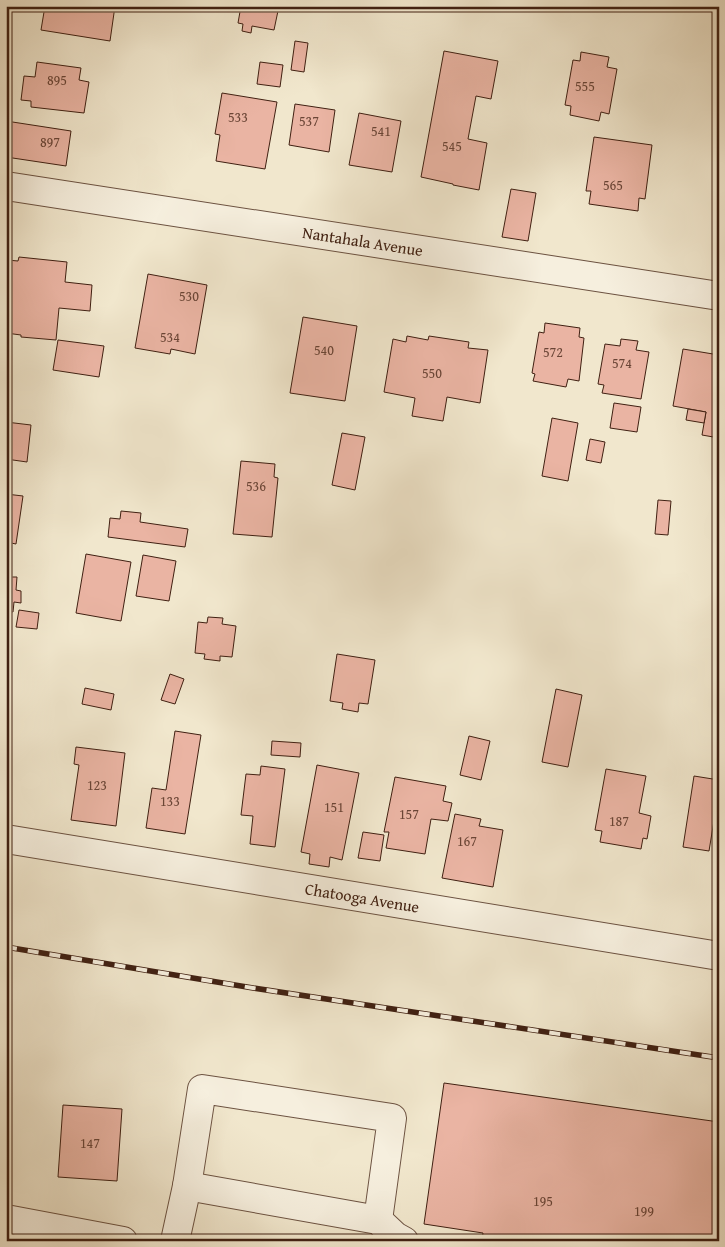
<svg xmlns="http://www.w3.org/2000/svg" width="725" height="1247" font-family="'Gentium Book Plus',serif">
<style>
.building{fill:#eab4a3;stroke:#402012}
.lines{fill:none;stroke-linecap:round;stroke-linejoin:round}
.minor-casing{stroke:#6c5241;stroke-width:30}
.minor{stroke:#f6efde;stroke-width:28}
.rail-casing{stroke:#402012;stroke-width:5.5}
.rail{stroke:#f6efde;stroke-width:4;stroke-dasharray:11;stroke-linecap:butt}
.labels{text-anchor:middle;stroke-width:4.5;stroke-linejoin:round;paint-order:stroke}
.number-label{font-size:14px;fill:#6a4536}
.street-label{font-size:16px;fill:#402012;stroke:#f6efde}
</style>
<rect width="100%" height="100%" fill="#f1e7cd"/>
<filter id="stains"><feTurbulence type="fractalNoise" baseFrequency=".004" numOctaves="4"/><feColorMatrix values="0 0 0 0 .2 0 0 0 0 .09 0 0 0 0 .02 0 0 0 .5 -.17"/></filter>
<radialGradient id="worn" r=".72"><stop offset=".6" stop-color="#630" stop-opacity="0"/><stop offset="1" stop-color="#630" stop-opacity=".3"/></radialGradient>
<g class="building">
<path d="M45,6h70l-5,35 -69,-11z"/>
<path d="M241,6h38l-5,24 -22,-4 -1,7 -9,-2 1,-7 -5,-1z"/>
<path d="M295,41l13,2 -4,29 -13,-2z"/>
<path d="M444,51l54,10 -7,38 -15,-3 -8,43 19,4 -8,47 -26,-5v-1l-32,-7z"/>
<path d="M581,52l28,5 -2,10 10,2 -8,45 -8,-2 -2,9 -29,-6 1,-9 -6,-1 8,-45 7,1z"/>
<path d="M37,62l44,6 -2,12 10,2 -5,31 -53,-6v-6l-10,-1 3,-24 11,1z"/>
<path d="M260,62l23,3 -3,22 -23,-3z"/>
<path d="M222,93l55,9 -12,67 -49,-8 4,-26 -5,-1z"/>
<path d="M295,104l40,6 -6,42 -40,-7z"/>
<path d="M359,113l42,8 -9,51 -43,-7z"/>
<path d="M6,121l65,10 -5,35 -60,-9z"/>
<path d="M594,137l58,8 -7,54 -6,-1 -1,13 -49,-7 2,-13h-5z"/>
<path d="M511,189l25,4 -8,48 -26,-4z"/>
<path d="M19,257l48,5 -2,20 27,3 -2,26 -31,-3 -3,32 -35,-3v-2l-15,-2 1,-73 11,1z"/>
<path d="M148,274l59,11 -12,69 -24,-5 -1,5 -35,-6z"/>
<path d="M303,317l54,9 -12,75 -55,-8z"/>
<path d="M545,323l35,5 -1,9 5,1 -5,43 -11,-2 -2,8 -33,-6 2,-7 -3,-1 7,-41 5,1z"/>
<path d="M407,336l21,4 1,-4 40,6 -1,6 20,2 -8,53 -33,-6 -4,24 -31,-5 3,-18 -31,-6 9,-53 13,3z"/>
<path d="M621,339l17,2 -2,9 13,2 -8,47 -39,-6 2,-8 -6,-1 7,-40 15,2z"/>
<path d="M58,340l46,6 -5,31 -46,-7z"/>
<path d="M683,349l36,6v83l-17,-3 4,-23 -33,-6z"/>
<path d="M614,403l27,4 -4,25 -27,-4z"/>
<path d="M688,409l18,3 -2,11 -18,-3z"/>
<path d="M552,418l26,5 -10,58 -26,-5z"/>
<path d="M6,422l25,3 -4,37 -21,-3z"/>
<path d="M342,433l23,4 -10,53 -23,-5z"/>
<path d="M590,439l15,3 -4,21 -15,-3z"/>
<path d="M241,461l34,3 -1,13 4,1 -6,59 -39,-3z"/>
<path d="M6,494l17,2 -7,48 -10,-2z"/>
<path d="M658,500l13,1 -3,34 -13,-1z"/>
<path d="M121,511l20,2 -1,9 48,7 -3,18 -77,-10 2,-19 10,1z"/>
<path d="M86,554l45,8 -10,59 -45,-8z"/>
<path d="M143,555l33,6 -7,40 -33,-5z"/>
<path d="M6,569l5,1 -1,7h7l-1,13 5,1v12l-7,-1 -1,10 -7,-1z"/>
<path d="M19,610l20,3 -2,16 -21,-2z"/>
<path d="M208,617l15,1 -1,6 14,2 -4,31 -12,-1v5l-16,-2 1,-5 -10,-1 3,-31 9,1z"/>
<path d="M337,654l38,6 -7,44 -9,-1 -1,9 -16,-3 1,-6 -13,-2z"/>
<path d="M170,674l14,5 -9,25 -14,-4z"/>
<path d="M85,688l29,6 -3,16 -29,-6z"/>
<path d="M556,689l26,6 -14,72 -26,-5z"/>
<path d="M175,731l26,4 -16,99 -39,-6 6,-40 14,2z"/>
<path d="M469,736l21,5 -9,39 -21,-5z"/>
<path d="M272,741l29,2 -1,14 -29,-2z"/>
<path d="M76,747l49,6 -9,73 -45,-6 8,-55 -5,-1z"/>
<path d="M317,765l42,8 -17,87 -12,-3 -1,10 -20,-3 1,-10 -9,-2z"/>
<path d="M261,766l24,3 -10,78 -25,-3 3,-28 -12,-1 5,-41 14,1z"/>
<path d="M606,769l40,7 -7,37 12,3 -4,23 -4,-1 -2,11 -41,-7 2,-11 -7,-1z"/>
<path d="M694,776l25,4v10l-10,61 -26,-4z"/>
<path d="M395,777l51,9 -3,15 9,2 -4,18 -17,-2 -6,35 -39,-6 3,-16h-5z"/>
<path d="M455,814l26,5 -2,7 24,4 -10,57 -51,-9z"/>
<path d="M363,832l21,3 -4,26 -22,-3z"/>
<path d="M444,1083l275,39v119h-237l1,-8 -59,-9z"/>
<path d="M63,1105l59,4 -5,72 -59,-4z"/>
</g>
<g class="lines">
<g class="minor-casing">
<g id="minor">
<path id="s1" d="M6,186l713,110"/>
<path id="s2" d="M6,839l713,117"/>
<path d="M187,1186l191,34 17,16 9,5"/>
<path d="M6,1219l117,22"/>
<path d="M175,1241l12,-55 15,-97 190,29 -14,102"/>
</g>
</g>
<use href="#minor" class="minor"/>
<g class="rail-casing">
<path id="rail" d="M6,947l247,41 466,70"/>
</g>
<use href="#rail" class="rail"/>
</g>
<g class="labels">
<g class="number-label">
<text x="57" y="85">895</text>
<text x="585" y="91">555</text>
<text x="238" y="122">533</text>
<text x="309" y="126">537</text>
<text x="381" y="136">541</text>
<text x="50" y="147">897</text>
<text x="452" y="151">545</text>
<text x="613" y="190">565</text>
<text x="189" y="301">530</text>
<text x="170" y="342">534</text>
<text x="324" y="355">540</text>
<text x="553" y="357">572</text>
<text x="622" y="368">574</text>
<text x="432" y="378">550</text>
<text x="256" y="491">536</text>
<text x="97" y="790">123</text>
<text x="170" y="806">133</text>
<text x="334" y="812">151</text>
<text x="409" y="819">157</text>
<text x="619" y="826">187</text>
<text x="467" y="846">167</text>
<text x="90" y="1148">147</text>
<text x="543" y="1206">195</text>
<text x="644" y="1216">199</text>
</g>
<g class="street-label">
<text dy="6" stroke="none"><textPath href="#s1" startOffset="361">Nantahala Avenue</textPath></text>
<text dy="6" stroke="none"><textPath href="#s2" startOffset="361">Chatooga Avenue</textPath></text>
</g>
</g>
<rect width="725" height="1247" fill="none" stroke="#f1e7cd" stroke-width="25"/>
<rect x="8" y="8" width="710" height="1232" fill="none" stroke="#402012" stroke-width="2.5"/>
<rect x="12" y="12" width="700" height="1222" fill="none" stroke="#402012"/>
<rect width="100%" height="100%" filter="url(#stains)"/>
<rect width="100%" height="100%" fill="url(#worn)"/>
</svg>
